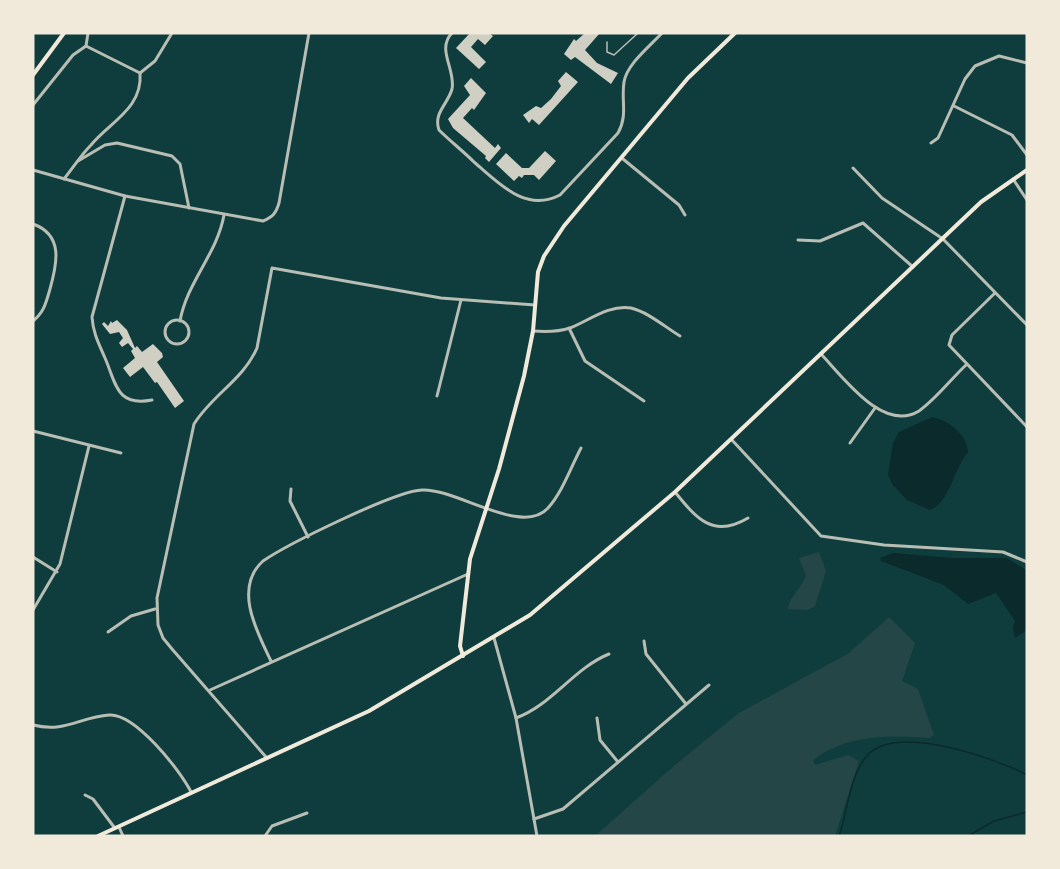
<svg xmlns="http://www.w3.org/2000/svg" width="1060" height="869" font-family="Barlow,sans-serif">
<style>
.green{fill:#244646}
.water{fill:#0a2a2b}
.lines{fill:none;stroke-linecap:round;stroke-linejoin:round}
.stream{stroke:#0a2a2b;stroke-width:1.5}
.building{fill:#cfcfc3}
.service{stroke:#b8beb3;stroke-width:1.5}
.minor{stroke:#b8beb3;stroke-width:3}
.secondary{stroke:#f1e9da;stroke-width:4}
</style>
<rect width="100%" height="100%" fill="#0f3d3e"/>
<g class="green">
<path d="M819,552l7,19 -11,35 -7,4 -20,-1c2,-14 13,-20 18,-33l-7,-18z"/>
<path d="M889,617l26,26 -13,38 16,8 16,46 -4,3c-42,-3 -82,-4 -117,22l2,5 33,-10 11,6 -24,75h-240l80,-71 64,-52 110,-60z"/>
</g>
<g class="water">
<path d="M932,417c16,3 35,17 36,35 -13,14 -19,52 -38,58l-23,-10 -15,-16 -4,-10 5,-31 6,-11z"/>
<path d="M893,553l60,5h53l21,12v60l-12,8 -2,-10 2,-7 -19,-28 -28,11 -24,-19 -63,-24 -1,-3z"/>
</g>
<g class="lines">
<g class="stream">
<path d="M839,836c9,-25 10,-58 27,-79 27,-35 129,1 161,18"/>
<path d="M968,836l26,-15 33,-9"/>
</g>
</g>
<g class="building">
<path d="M470,33h19l4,3 -8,9 -7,-6 -7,8 15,15 -7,7 -23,-21z"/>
<path d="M585,33h15l-15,17 12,13 21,10 -7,11 -36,-27 -4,3 -7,-6 10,-15 2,2z"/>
<path d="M566,72l12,10 -39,43 -7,-6 -3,4 -6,-8 13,-9 5,2 10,-9 10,-13 -3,-5z"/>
<path d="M471,78l15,15 -12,17 -2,-2 -9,10 32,30 3,-4 3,4 -12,14 -4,-4 1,-2 -33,-28 -5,-9 22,-24 -6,-9z"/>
<path d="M545,151l11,10 -17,19 -5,-5h-10l-2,3 -3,-2 -5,5 -18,-17 10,-11 16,15h7z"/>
<path d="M117,320l10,10 8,18 2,-2 5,6 11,-8 9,9 1,4 -6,5 27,39 -9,7 -18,-26 -2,1 -12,-16 -13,10 -7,-9 12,-10 -4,-7 2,-2 -5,-6 -6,4 -3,-4 4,-5 -4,-6 -9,2 -8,-10 2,-2 4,4 3,-5 1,2z"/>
</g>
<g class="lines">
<path class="service" d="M607,42v10l7,3 24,-22"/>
<g class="minor">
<path d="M452,33c-16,16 4,37 0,56 -4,15 -19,24 -13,41 11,11 24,21 35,32 25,21 51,51 86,33l58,-62c10,-18 3,-32 6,-51 3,-18 26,-36 38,-49"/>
<path d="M86,46l54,27"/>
<path d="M86,46l2,-13"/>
<path d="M140,73l15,-12 17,-28"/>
<path d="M33,105l40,-50 13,-9"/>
<path d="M954,106l58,29 15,20"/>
<path d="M931,143l7,-5 27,-59 10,-13 24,-10 28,7"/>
<path d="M623,159l56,46 6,10"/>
<path d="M78,161l27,-16 12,-2 55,13 8,8 9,44"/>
<path d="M853,168l29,30 61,41 84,86"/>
<path d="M33,170l92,26 138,25c10,-4 13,-8 16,-18l30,-170"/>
<path d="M64,179c9,-11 17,-24 27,-34 19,-23 52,-37 49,-72"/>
<path d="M1013,179l14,21"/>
<path d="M125,196l-33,121c1,16 7,27 13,41 11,25 11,49 47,42"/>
<path d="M33,224c31,11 24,40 17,65 -4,14 -6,23 -17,32"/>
<path d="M798,240l22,1 43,-18 50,44"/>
<path d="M995,293l-43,42 -3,10 78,82"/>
<circle cx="177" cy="332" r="12"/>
<path d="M180,321c7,-39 37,-67 44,-106"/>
<path d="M569,328l16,33 59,40"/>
<path d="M533,331c13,1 25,1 37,-3 18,-7 40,-24 61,-20 17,4 34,19 49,28"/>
<path d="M821,354c22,23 62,79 98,57 17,-12 32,-32 47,-46"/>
<path d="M437,396l24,-96"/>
<path d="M33,431l88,22"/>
<path d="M731,439l90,97 63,9 119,7 24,10"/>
<path d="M850,443l25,-35"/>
<path d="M291,489l-1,12 18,36"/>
<path d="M675,492c21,26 38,47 73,26"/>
<path d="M33,557l24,15"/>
<path d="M33,610l27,-46 29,-118"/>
<path d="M108,632l23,-16 24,-7"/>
<path d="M494,638l22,80 21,118"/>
<path d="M644,641l2,13 40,50"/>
<path d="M271,661c-14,-29 -38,-73 -8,-100 25,-17 132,-70 159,-71 34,-2 100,47 126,18 14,-15 23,-41 33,-60"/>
<path d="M210,690l258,-116"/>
<path d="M516,718c36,-13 58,-50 93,-64"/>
<path d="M597,718l3,22 18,22"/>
<path d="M33,725c32,8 47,-8 76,-10 26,-2 71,55 82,77"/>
<path d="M266,757l-94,-108 -9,-11 -5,-13 -1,-27 37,-174c18,-29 49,-44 63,-76l15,-80 169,30 94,7"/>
<path d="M85,795l8,4 21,28"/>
<path d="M534,819l29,-10 146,-124"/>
<path d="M119,827l4,9"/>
<path d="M265,836l7,-10 35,-13"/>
</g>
<g class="secondary">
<path d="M33,75l31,-42"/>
<path d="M463,656l-3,-10 10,-87 29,-90 25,-93 9,-45 5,-59 6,-16 20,-30 124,-148 47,-45"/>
<path d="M98,836l271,-125 161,-96 145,-123 306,-290 46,-32"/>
</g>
</g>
<rect width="1060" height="869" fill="none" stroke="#f1e9da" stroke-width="69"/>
</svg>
